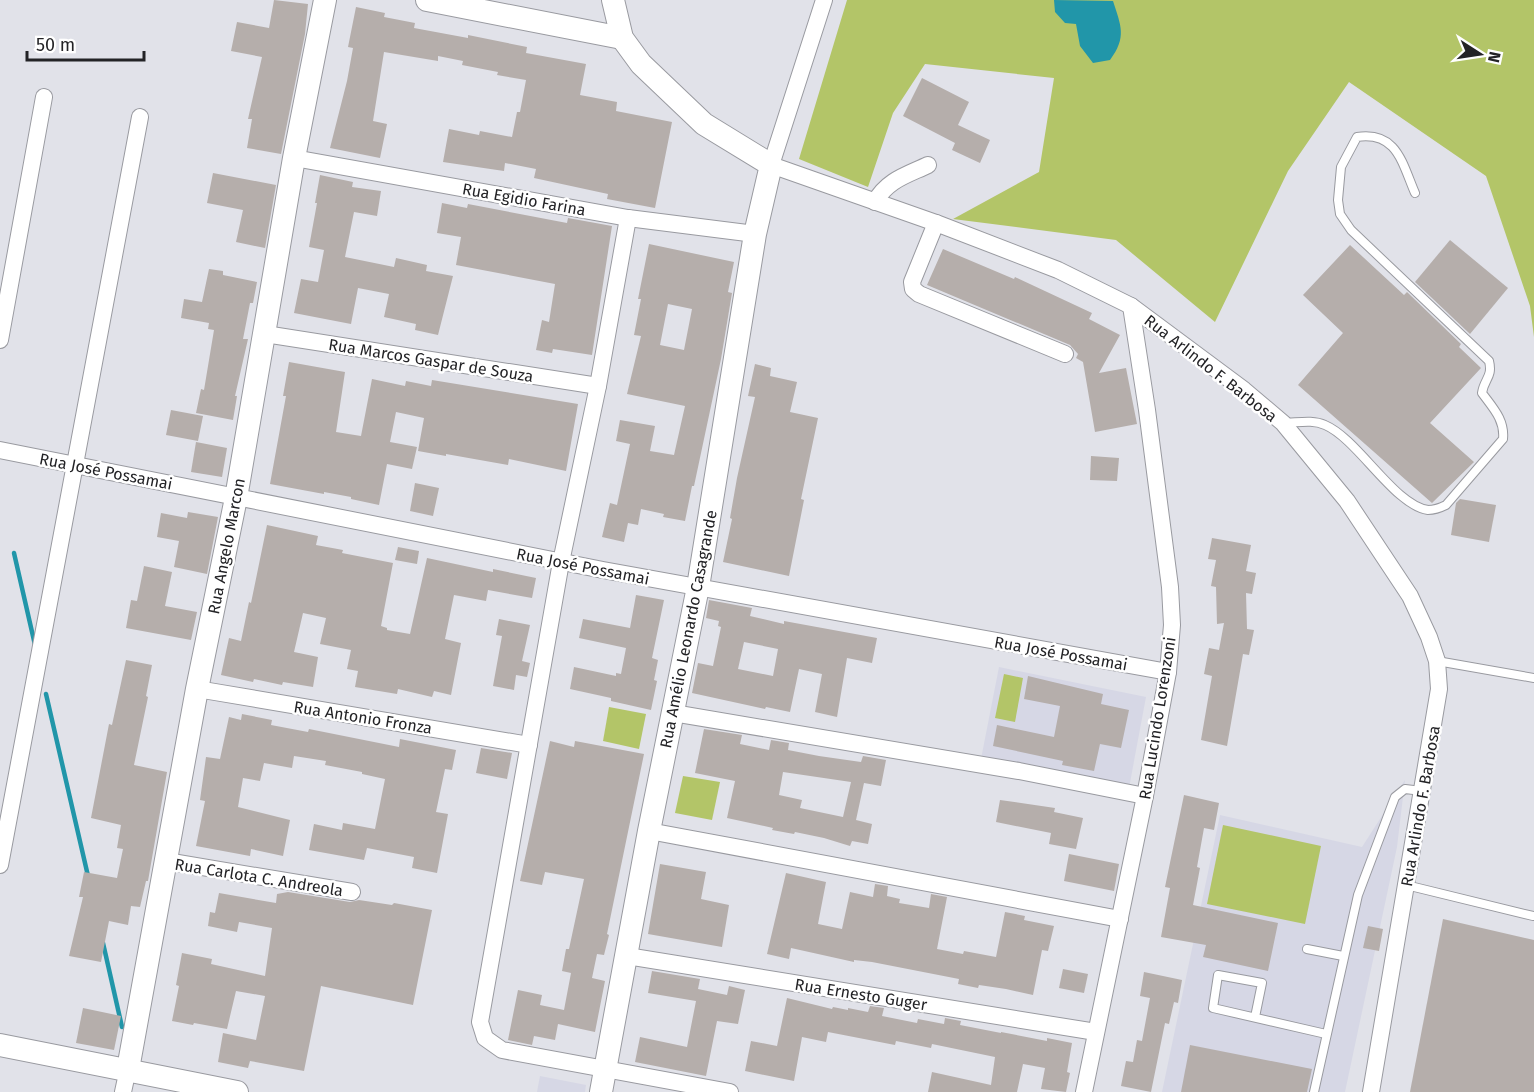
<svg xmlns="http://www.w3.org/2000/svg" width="1534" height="1092" font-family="'Fira Sans',sans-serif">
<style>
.built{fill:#d6d7e5}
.green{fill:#b3c568}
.water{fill:#2196a9}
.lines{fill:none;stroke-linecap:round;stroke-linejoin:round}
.stream{stroke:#2196a9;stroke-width:4.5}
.building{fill:#b5aeab;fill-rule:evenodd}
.lane-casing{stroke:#999aa0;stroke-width:10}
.street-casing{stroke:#999aa0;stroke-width:18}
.secondary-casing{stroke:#999aa0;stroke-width:24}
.lane{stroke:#fff;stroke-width:8}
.street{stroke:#fff;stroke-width:16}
.secondary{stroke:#fff;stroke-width:22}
.labels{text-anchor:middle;stroke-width:5;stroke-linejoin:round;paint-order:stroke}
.street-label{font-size:16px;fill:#232326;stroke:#fff}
</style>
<rect width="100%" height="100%" fill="#e1e2e9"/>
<g class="built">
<path d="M999,667l147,30 -17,91 -148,-29z"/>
<path d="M1405,780l-8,67 -52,245h-183l58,-277 142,32z"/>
<path d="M540,1076l46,9 -1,7h-48z"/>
</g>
<g class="green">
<path d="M847,0h687v337l-4,-31 -44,-130 -137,-94 -61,89 -73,151 -99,-82 -163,-21 86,-47 15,-94 -129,-14 -32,49 -25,74 -69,-28z"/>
<path d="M1004,674l19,4 -8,44 -20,-4z"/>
<path d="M609,707l37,7 -7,35 -36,-8z"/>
<path d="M683,776l37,6 -8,38 -37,-7z"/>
<path d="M1223,825l98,21 -16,78 -98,-20z"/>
</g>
<path class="water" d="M1054,0l59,1c8,25 14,36 -3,59l-17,3 -13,-17 -4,-22 -11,-1 -10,-11z"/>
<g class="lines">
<g class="stream">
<path d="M14,553l21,92"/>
<path d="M46,694l42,182"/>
<path d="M103,943l19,84"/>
</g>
</g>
<g class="building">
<path d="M274,0l34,4 -3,30 -24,120 -34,-6 5,-29h-4l14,-62 -31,-6 6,-29 32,6z"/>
<path d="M356,7l29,6 -1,4 31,6 -1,5 54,10v-3l59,12 -1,6 60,11 -6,31 37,7 -1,9 56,11 -17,86 -48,-9 1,-5 -74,-16 2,-9 -31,-6 -1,8 -61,-9 6,-33 30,6 1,-4 32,6 5,-25h3l6,-32 -29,-5 1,-3 -36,-7 1,-4 -25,-5v5l-54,-9 -11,69 14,3 -7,34 -50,-10 17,-67 6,-33 -5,-1z"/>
<path d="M922,78l47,24 -11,23 32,15 -10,23 -28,-13 3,-7 -52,-27z"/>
<path d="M213,173l63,12 -11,63 -29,-6 7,-32 -36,-7z"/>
<path d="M320,175l33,7 -1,5 29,4 -4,25 -23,-4 -9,45 49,10 2,-9 31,7 -1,6 27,5 -15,59 -23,-5 1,-6 -32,-7 5,-23 -31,-6 -7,36 -57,-11 7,-34 17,3 6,-32 -15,-3 8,-44h-2z"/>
<path d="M442,203l25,5 1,-4 99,19 1,-5 44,8 -20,129 -39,-6 -1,4 -16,-3 6,-30 7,2 6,-38 -99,-19 5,-28 -24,-4z"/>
<path d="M1450,240l58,48 -38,46 -55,-52z"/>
<path d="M649,244l85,18 -6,30 4,1 -11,66 -27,127h-2l-7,35 -22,-4 1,-3 -23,-5 -3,16 -10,-2 -4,19 -22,-5 8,-34 7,2 13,-61 -14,-3 4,-21 35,6 -5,25 24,4 11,-49 -58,-12 14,-58 -7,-1 7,-36h-3zM668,304l24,5 -8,41 -24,-5z"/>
<path d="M1350,245l54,50 3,-3 54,52 -2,3 22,21 -51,55 44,39 -42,41 -134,-118 45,-52 -40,-38z"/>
<path d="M943,249l71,30 1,-2 77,36 -3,6 31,16 -21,38 27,-5 11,56 -42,8 -12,-70 -7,-4 2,-4 -8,-9 -143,-60z"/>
<path d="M209,269l14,2v4l34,7 -4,21h-3l-7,36h5l-13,57h2l-4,24 -37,-7 5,-24 3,1 10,-60 -6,-1 1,-6 -28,-5 3,-19 18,3z"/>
<path d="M289,362l56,10 -9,60 25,4 11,-57 33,7 1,-5 25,5 1,-6 146,24 -12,67 -57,-12 -1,6 -62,-11v2l-28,-5 6,-33 -28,-6 -6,30 27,5 -5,22 -25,-5 -8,41 -28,-6v-2l-27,-5v2l-54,-10 16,-88h-3z"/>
<path d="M755,364l16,4 -1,8 27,6 -7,30 28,6 -17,81 3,1 -15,76 -66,-14 9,-43 -2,-1 7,-40 18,-81 -7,-1z"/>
<path d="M171,410l32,6 -5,25 -32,-6z"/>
<path d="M196,442l31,6 -5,29 -31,-5z"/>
<path d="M1091,456l28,2 -2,23 -27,-1z"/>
<path d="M415,483l24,5 -6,28 -23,-5z"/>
<path d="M1460,499l36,6 -7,37 -38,-7 5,-32z"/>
<path d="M188,512l30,5 -11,57 -33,-7 5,-26 -22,-4 4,-24 26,5z"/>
<path d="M267,525l51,11 -2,9 27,5 -1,3 51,10 -12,63 6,2v2l23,4 17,-76 66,14v-3l43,9 -4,20 -44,-8 -2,11 -32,-6 -9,44 16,4 -10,52 -17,-4 -2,6 -34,-8 -1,5 -42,-7 3,-16 -11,-2 4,-19 -31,-6 6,-26 -23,-5 -9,39 24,5 -5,30 -30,-5 -1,3 -28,-6 -1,3 -32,-7 8,-37 12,3 8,-39 2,1z"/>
<path d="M1212,538l39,7 -5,26 10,2 -4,21 -6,-1 1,36 7,1 -5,25 -6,-1 -16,92 -26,-6 11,-64 -8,-2 5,-26 10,2 5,-27 -7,1 -1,-37 -5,-1 5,-26 -8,-1z"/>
<path d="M398,547l21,4 -2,13 -22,-4z"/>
<path d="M144,566l28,6 -7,34 32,6 -6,28 -65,-12 5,-28 6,1z"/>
<path d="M636,595l28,5 -12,58 6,2 -4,20 3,1 -6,29 -40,-9v-3l-41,-9 4,-22 42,9v-3l5,1 5,-26 -47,-10 4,-19 47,9z"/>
<path d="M709,600l43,8 -2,8 34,8v-3l93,17 -5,25 -25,-5 -10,59 -22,-5 7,-38 -23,-5 -9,43 -24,-5 -1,2 -73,-16 6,-30 15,3 8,-39 -3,-1 1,-5 -13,-3zM744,642l34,7 -5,27 -35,-7z"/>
<path d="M499,619l31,6 -8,36 8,2 -3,14 -11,-2 -2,15 -21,-4 9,-50 -6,-1z"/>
<path d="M126,660l26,5 -6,31 2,1 -14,68 33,7 -19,109h-2l-6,26 -9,-1 -3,19 -19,-4 -8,41 -32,-6 14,-59h-4l5,-25 33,6 6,-29 -6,-1 4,-23 -30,-7 18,-94 3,1z"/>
<path d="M1028,676l75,18 -2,10 28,6 -8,38 -21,-4 -6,27 -32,-6 1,-4 -70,-15 4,-21 57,12 6,-31 -36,-7z"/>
<path d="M242,714l30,6 -1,5 37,7 1,-3 90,18 1,-8 56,11 -4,20 -7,-1 -9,43 12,2 -11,59 -25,-5 2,-11 -47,-9 -3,12 -55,-10 5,-26 28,6 1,-7 32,6 10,-50 -23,-5v-2l-37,-7 1,-4 -32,-5 -2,12 -28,-5 -4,18 -17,-3 -5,29 52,13 -7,36 -32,-7 -1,7 -54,-10 9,-45 -5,-1 6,-43 14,2 9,-42 12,3z"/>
<path d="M704,729l38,6 -2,9 29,6 2,-10 18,3 -1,7 31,6 42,6 2,-6 23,4 -5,26 -17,-3 -8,37 16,4 -4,20 -16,-3 -2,5 -26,-8 -29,-6 -1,2 -22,-4 1,-2 -46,-10 8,-37 -40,-8zM783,772l68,10 -8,35 -43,-9 2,-8 -23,-5z"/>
<path d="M550,741l24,6 1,-6 69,13 -37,180 2,1 -5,20 -7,-1 -5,24 13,3 -10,51 -37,-8 -3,16 -21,-4 -2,9 -24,-5 10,-50 24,5 -2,10 24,5 7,-37 -9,-2 4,-22h3l15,-70 -39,-7 -3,13 -22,-4z"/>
<path d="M481,748l31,5 -5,26 -31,-6z"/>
<path d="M1184,795l35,8 -5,27 -10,-2 -7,39 3,1 -7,37 85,18 -10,48 -65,-14 3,-12 -45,-8 9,-49 -5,-1z"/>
<path d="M1000,800l55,8 -1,4 29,6 -7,31 -27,-5 2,-11 -55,-11z"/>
<path d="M1069,854l50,10 -5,27 -50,-10z"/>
<path d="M660,864l46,8 -5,27 28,6 -7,42 -74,-13z"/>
<path d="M786,873l40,9 -8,42 24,5 8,-37 23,5 2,-13 13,2 -1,10 13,3 -1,4 30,5 2,-14 16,3 -10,52 26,5 1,-3 32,6 9,-45 20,4 -1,4 30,6 -6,25 -6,-1 -9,45 -27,-6 -27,-4 -1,3 -20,-4 1,-5 -87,-17 -18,-2v2l-63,-14 -2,11 -22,-5z"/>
<path d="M288,892l62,10 9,-2 33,5 2,-2 38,7 -19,95 -92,-19 -17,85 -54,-10 -2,7 -30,-6 5,-29 33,7 9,-44 -29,-5 -9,38 -33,-6 -1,2 -21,-4 7,-35 -3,-1 6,-32 30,6 -1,5 54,12 7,-48 -33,-6 -2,10 -29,-6 2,-14 5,1 4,-20 57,10 1,-9z"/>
<path d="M1443,919l91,21v152h-124z"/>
<path d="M1368,926l15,3 -4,22 -16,-3z"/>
<path d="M1063,969l25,5 -4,19 -25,-5z"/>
<path d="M652,971l48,8 -2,10 29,6 2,-9 16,4 -7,34 -21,-3 -11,55 -71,-14 5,-25 47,10 9,-46 -48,-8z"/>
<path d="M1144,972l38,8 -4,23 -4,-1 -5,22 -4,-1 -14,69 -30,-6 5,-25 7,1 4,-22 5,1 8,-43 -10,-2z"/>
<path d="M787,998l45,11 1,-2 15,3v-2l20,4 2,-6 14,2 -2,8 35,7 1,-4 26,5 1,-6 16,3 -1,4 41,8v-1l46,9v-3l25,5 -5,29 3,1 -4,19 -25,-3 4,-21 -22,-4 -6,28h-89l4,-20 59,13 4,-28 -63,-13 -1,4 -35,-7 -1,4 -67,-13 -2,10 -24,-5 -8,44 -49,-10 6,-30 26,5z"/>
<path d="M83,1008l38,8 -7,34 -38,-7z"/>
<path d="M1190,1045l122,24 -5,23h-126z"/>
</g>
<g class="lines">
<g class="lane-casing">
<g id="lane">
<path d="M1283,423c14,0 29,-4 42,2 33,14 69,80 103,85 7,0 12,-2 18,-5l57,-66c2,-19 -10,-31 -21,-46 2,-14 11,-16 7,-32l-138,-131 -11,-16 -2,-14 3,-33 16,-30c40,-6 45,26 58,56"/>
<path d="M1437,661l97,17"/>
<path d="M1406,885l127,31"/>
<path d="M1307,949l36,7"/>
<path d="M1255,1017l7,-34 -44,-8 -5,33 113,26"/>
<path d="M1314,1092l44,-197 37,-98 10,-8 17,2"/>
</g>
</g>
<g class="street-casing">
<g id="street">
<path d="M824,0l-53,165 165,58 122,47 73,36 113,84 39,33 64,78 63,95 19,41 8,24 2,28 -68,403"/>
<path d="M294,158l334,60 127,16"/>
<path d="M875,202c12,-22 32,-27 53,-37"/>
<path d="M628,218l-30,168 -37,176 -81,460 5,16 17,12 228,42"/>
<path d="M936,223l-24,59 1,7 6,5 146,60"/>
<path d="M265,334l333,52"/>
<path d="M0,340l44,-243"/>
<path d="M0,450l603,120 565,102"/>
<path d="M197,689l332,56"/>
<path d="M673,713l346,58 126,25"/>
<path d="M649,831l471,88"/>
<path d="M166,861l186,31"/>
<path d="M0,865l140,-748"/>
<path d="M627,956l469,76"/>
<path d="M123,1092l5,-23"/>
<path d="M1084,1092l61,-296 23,-124 4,-47 -2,-38 -23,-177 -16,-104"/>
</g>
</g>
<g class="secondary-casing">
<g id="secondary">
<path d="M427,0l195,38"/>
<path d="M0,1045l237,47"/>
<path d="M128,1069l69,-380 39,-191 58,-340 31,-158"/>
<path d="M601,1092l48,-261 49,-244 57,-353 16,-69 -67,-41 -63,-60 -19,-26 -9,-38"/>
</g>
</g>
<use href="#lane" class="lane"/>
<use href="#street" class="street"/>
<use href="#secondary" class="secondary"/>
</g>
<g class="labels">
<g class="street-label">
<text transform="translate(524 199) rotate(10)" y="6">Rua Egidio Farina</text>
<text transform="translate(431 360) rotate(9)" y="6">Rua Marcos Gaspar de Souza</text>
<text transform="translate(1211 368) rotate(38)" y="6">Rua Arlindo F. Barbosa</text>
<text transform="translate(106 471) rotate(11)" y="6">Rua José Possamai</text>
<text transform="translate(226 546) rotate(-79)" y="6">Rua Angelo Marcon</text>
<text transform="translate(583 566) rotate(11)" y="6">Rua José Possamai</text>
<text transform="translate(688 629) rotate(-79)" y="6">Rua Amélio Leonardo Casagrande</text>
<text transform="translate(1061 653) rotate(10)" y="6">Rua José Possamai</text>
<text transform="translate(363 717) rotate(9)" y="6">Rua Antonio Fronza</text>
<text transform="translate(1157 718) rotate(-81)" y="6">Rua Lucindo Lorenzoni</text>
<text transform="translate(1420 806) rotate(-80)" y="6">Rua Arlindo F. Barbosa</text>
<text transform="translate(259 877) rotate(9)" y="6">Rua Carlota C. Andreola</text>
<text transform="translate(861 994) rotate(9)" y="6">Rua Ernesto Guger</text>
</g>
</g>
<g transform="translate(1480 54) rotate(102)" stroke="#ffffff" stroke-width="4.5" paint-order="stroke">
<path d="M0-4.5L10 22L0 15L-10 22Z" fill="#232326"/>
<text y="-9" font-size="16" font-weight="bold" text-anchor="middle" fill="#232326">N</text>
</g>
<path d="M27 51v9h117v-9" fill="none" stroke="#232326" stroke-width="3"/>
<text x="36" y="51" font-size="18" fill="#232326" stroke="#ffffff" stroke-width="4.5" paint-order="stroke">50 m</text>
</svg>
